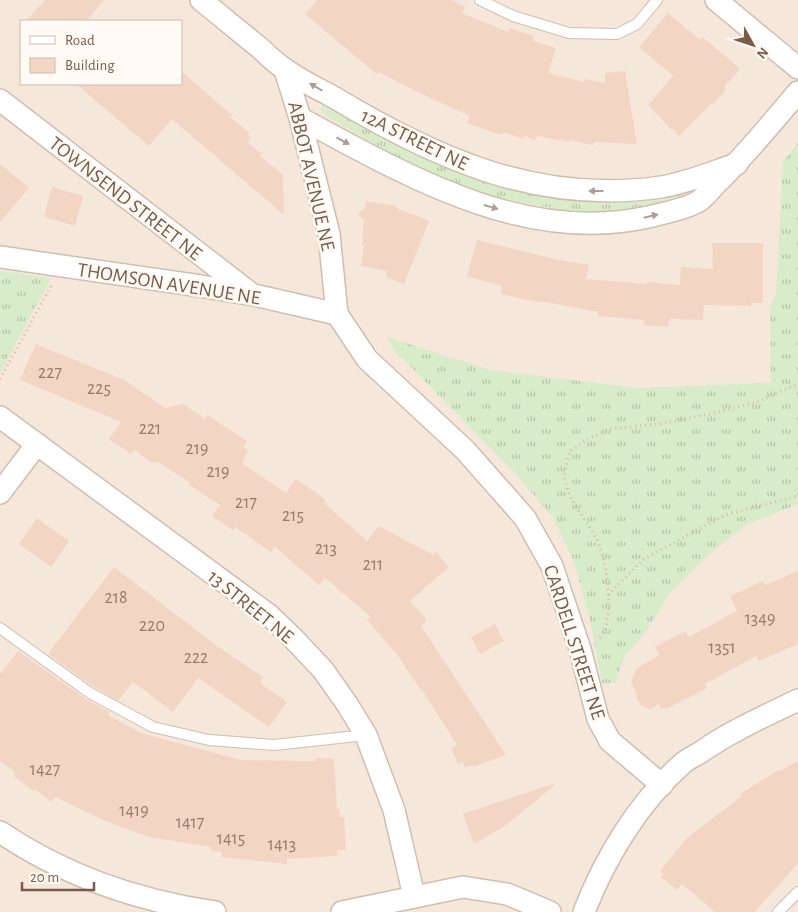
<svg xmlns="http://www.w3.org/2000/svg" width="798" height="912" font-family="'Alegreya Sans',sans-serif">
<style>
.residential{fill:#f5e8da;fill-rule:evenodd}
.grass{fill:url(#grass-tufts)}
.building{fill:#f3d5c3}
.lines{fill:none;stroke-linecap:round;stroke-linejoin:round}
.service-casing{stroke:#d1beb0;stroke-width:12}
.minor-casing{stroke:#d1beb0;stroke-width:24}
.path{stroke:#d9b8a5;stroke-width:3;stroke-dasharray:1 4;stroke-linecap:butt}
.service{stroke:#fff;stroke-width:10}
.minor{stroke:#fff;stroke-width:21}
.oneway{fill:#af9d94}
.labels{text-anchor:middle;stroke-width:5;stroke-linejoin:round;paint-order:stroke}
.number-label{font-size:18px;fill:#987a6a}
.street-label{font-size:20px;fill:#7a5c4d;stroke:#fffaf3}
</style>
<defs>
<pattern id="grass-tufts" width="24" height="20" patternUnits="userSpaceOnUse" patternTransform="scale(1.25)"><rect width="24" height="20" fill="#d8ecc9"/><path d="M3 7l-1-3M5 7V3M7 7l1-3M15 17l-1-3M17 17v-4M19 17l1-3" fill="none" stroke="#b4c2a5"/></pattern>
</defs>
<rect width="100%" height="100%" fill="#fdf6ec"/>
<path class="residential" d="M0,0h798v912h-798zM21,21h160v63h-160z"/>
<g class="grass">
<path d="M322,105l88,45 51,24 37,12 72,15 35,3 64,-5 12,-5 -1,6 -70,14 -37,-2 -67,-13 -45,-13 -70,-32 -66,-39 -4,-5z"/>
<path d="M798,143v361l-52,21 -39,31 -38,38 -22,37 -23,26 -8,26h-14l-12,-63 -16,-58 -20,-43 -42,-49 -118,-120 -7,-13 103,33 147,18 134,-5 -1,-77 6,-11 7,-134z"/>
<path d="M0,271l51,7 -51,95z"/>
</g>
<g class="building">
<path d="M45,0h59l-18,21h-60z"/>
<path d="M317,0h135l13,7 -3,6 46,19 2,-4 24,8 -1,5 23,7 -8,25 36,9v-3l21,4v-10l20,-2 12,73 -43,-2 -1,3 -24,-5v2l-32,-6 -2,4 -11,-4 -1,3 -20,-7 -1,3 -35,-12 3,-7 -55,-25 -36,-19 -2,2 -9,-7 -63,-53z"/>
<path d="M668,13l32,27 2,-3 9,7 29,25 -16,18 2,2 -12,15 -2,-1 -33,33 -6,-7 -1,1 -24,-25 25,-29 -34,-29z"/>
<path d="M181,71l51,44 -2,2 20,16 -2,2 3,2 -4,5 15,12 -2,2 23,19 1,40 -112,-96 -23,27 -73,-62h105z"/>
<path d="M0,164l29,24 -29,34z"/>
<path d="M52,187l31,9 -8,30 -31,-9z"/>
<path d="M366,201l30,5v2l33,13 -25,63 -18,-7 1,-6 -26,-5 3,-21h-2l2,-25 -6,-6 7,-7z"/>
<path d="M477,240l82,20 30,5 -3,14 61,5v-2l33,3 1,-18 32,2 -1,-26h51v60h-12v3l-47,-1 -1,15 -34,-1 -1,8 -25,-2 1,-5 -46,-4v-4l-58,-11v2l-39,-9 1,-8 -35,-10z"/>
<path d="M36,344l88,36 41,28 18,-4 22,15 2,-4 40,26 -4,6 5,3 -6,13 44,30 10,-14 30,21 -2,3 43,38 12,-15 54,29 3,-3 13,15 -39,34 17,19 -6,6 85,129 -33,12 -1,-2 -7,3 -2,-6 -5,2 -7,-17 6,-2 -36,-57 -1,1 -22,-33 -31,-36 4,-3 -46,-39 -6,7 -44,-38 -4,5 -36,-25 -2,3 -21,-14 8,-11 -31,-20 2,-2 -33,-21 -6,1 -18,-14 -3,5 -22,-15 12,-17 -101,-42z"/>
<path d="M37,518l32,23 -18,26 -32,-23z"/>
<path d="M114,567l103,79 46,31 -3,6 27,19 -18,25 -71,-49 -25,34 -40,-30 -15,19 -24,-14 -46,-33z"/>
<path d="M798,571v73l-39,17 -3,-5 -51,28 2,4 -41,21 -1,-2 -4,2 -2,-5 -9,5 -9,-4 -5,-8 1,-3 -6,-12 5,-13 23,-14 -4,-8 31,-16 3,6 48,-26 -7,-15 33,-15 2,4z"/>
<path d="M495,624l9,17 -24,13 -9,-17z"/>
<path d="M18,651l68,48 24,13 -2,3 33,18 100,27 75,1v-3l18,1 3,50 2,-1 1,9h4l2,33h-9v6l-50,3v5l-66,-7 1,-5 -11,-1v-4l-62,-10 -41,-15 -53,-25 -4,5 -16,-13 -1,2 -20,-14 1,-5 -15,-11v-87z"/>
<path d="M798,761v102l-43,49h-40l-33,-28 -5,6 -16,-13 3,-3 -4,-3 27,-33 55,-42 -2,-2 38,-24 1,1z"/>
<path d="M553,784l1,2 -49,40 -31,18 -11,-30z"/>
</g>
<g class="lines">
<g class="service-casing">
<g id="service">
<path d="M480,0l33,16 56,17 48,1 20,-10 20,-24"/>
<path d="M0,628l90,65 63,34 56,13 65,5 92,-10"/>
<path d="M778,912l20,-20"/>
</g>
</g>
<g class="minor-casing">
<g id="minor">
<path d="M201,0c20,16 39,32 59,48 8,8 17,16 26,22 15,11 33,19 49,28 102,61 204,107 326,89 26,-4 51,-15 76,-23"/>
<path d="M716,0l82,68"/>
<path d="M285,70l15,48 29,116 8,80 30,45 98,91 60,68 27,48 28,83 18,70 12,22 52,44"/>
<path d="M0,100l249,192"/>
<path d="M300,118c106,57 224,127 348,99 13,-3 41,-9 51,-16 8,-6 14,-15 21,-21 28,-28 53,-58 78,-88"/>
<path d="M0,257l194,28 60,10 83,19"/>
<path d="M0,417l269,198 23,22 31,33 24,34 19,31 28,75 20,86"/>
<path d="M0,493l37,-49"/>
<path d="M0,832c65,44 138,69 215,80"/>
<path d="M342,912l121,-25 44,7 43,18"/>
<path d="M584,912c21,-54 54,-109 98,-148 5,-5 13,-8 19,-12 30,-21 64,-36 97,-52"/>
</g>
</g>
<g class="path">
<path d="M0,379l51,-93"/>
<path d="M608,595l36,-36 81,-44 73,-19"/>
<path d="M600,638c16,-21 7,-77 -4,-100 -11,-21 -27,-35 -31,-60 -1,-8 3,-19 5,-27l18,-12 22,-10 48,-5 53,-10 43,-11 44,-19"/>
</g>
<use href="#service" class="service"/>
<use href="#minor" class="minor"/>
</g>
<defs><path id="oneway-solid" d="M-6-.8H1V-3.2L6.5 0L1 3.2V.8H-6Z" transform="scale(1.25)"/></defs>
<g class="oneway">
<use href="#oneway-solid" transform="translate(316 87) rotate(-150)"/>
<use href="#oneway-solid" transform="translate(343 141) rotate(28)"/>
<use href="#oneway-solid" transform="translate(596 191) rotate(-180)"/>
<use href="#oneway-solid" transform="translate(491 207) rotate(16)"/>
<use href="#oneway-solid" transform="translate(651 216) rotate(-13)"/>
</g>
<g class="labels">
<g class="number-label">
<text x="50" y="378">227</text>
<text x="99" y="394">225</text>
<text x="150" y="434">221</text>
<text x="197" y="454">219</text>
<text x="218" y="477">219</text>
<text x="246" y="508">217</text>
<text x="293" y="521">215</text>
<text x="326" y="554">213</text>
<text x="373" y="570">211</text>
<text x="116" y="603">218</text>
<text x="760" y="624">1349</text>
<text x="152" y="631">220</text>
<text x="722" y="653">1351</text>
<text x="196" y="663">222</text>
<text x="45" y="775">1427</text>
<text x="134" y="816">1419</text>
<text x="190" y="828">1417</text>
<text x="231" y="844">1415</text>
<text x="282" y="850">1413</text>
</g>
<g class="street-label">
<text transform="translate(415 139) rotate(26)" y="7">12A STREET NE</text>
<text transform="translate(312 176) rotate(77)" y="7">ABBOT AVENUE NE</text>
<text transform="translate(126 198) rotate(38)" y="7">TOWNSEND STREET NE</text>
<text transform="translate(169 283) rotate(9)" y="7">THOMSON AVENUE NE</text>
<text transform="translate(251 606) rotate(39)" y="7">13 STREET NE</text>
<text transform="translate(575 642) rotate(72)" y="7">CARDELL STREET NE</text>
</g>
</g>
<rect x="20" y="20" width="162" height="65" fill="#fffaf3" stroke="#cabbb1"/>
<rect x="30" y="36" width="25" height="8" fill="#ffffff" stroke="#cabbb1"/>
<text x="65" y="45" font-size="15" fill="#7a5c4d">Road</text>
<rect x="30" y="58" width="25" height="15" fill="#f3d5c3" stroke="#cabbb1"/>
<text x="65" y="70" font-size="15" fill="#7a5c4d">Building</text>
<g transform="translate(753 45) rotate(130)" stroke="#fffaf3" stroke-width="4" paint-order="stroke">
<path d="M0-4L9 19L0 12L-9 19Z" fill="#7a5c4d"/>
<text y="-8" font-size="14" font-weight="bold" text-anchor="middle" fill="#7a5c4d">N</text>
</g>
<path d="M22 882v8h72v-8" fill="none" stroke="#7a5c4d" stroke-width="2.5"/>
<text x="30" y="882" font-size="15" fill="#7a5c4d" stroke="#fffaf3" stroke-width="4" paint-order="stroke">20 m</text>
</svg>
